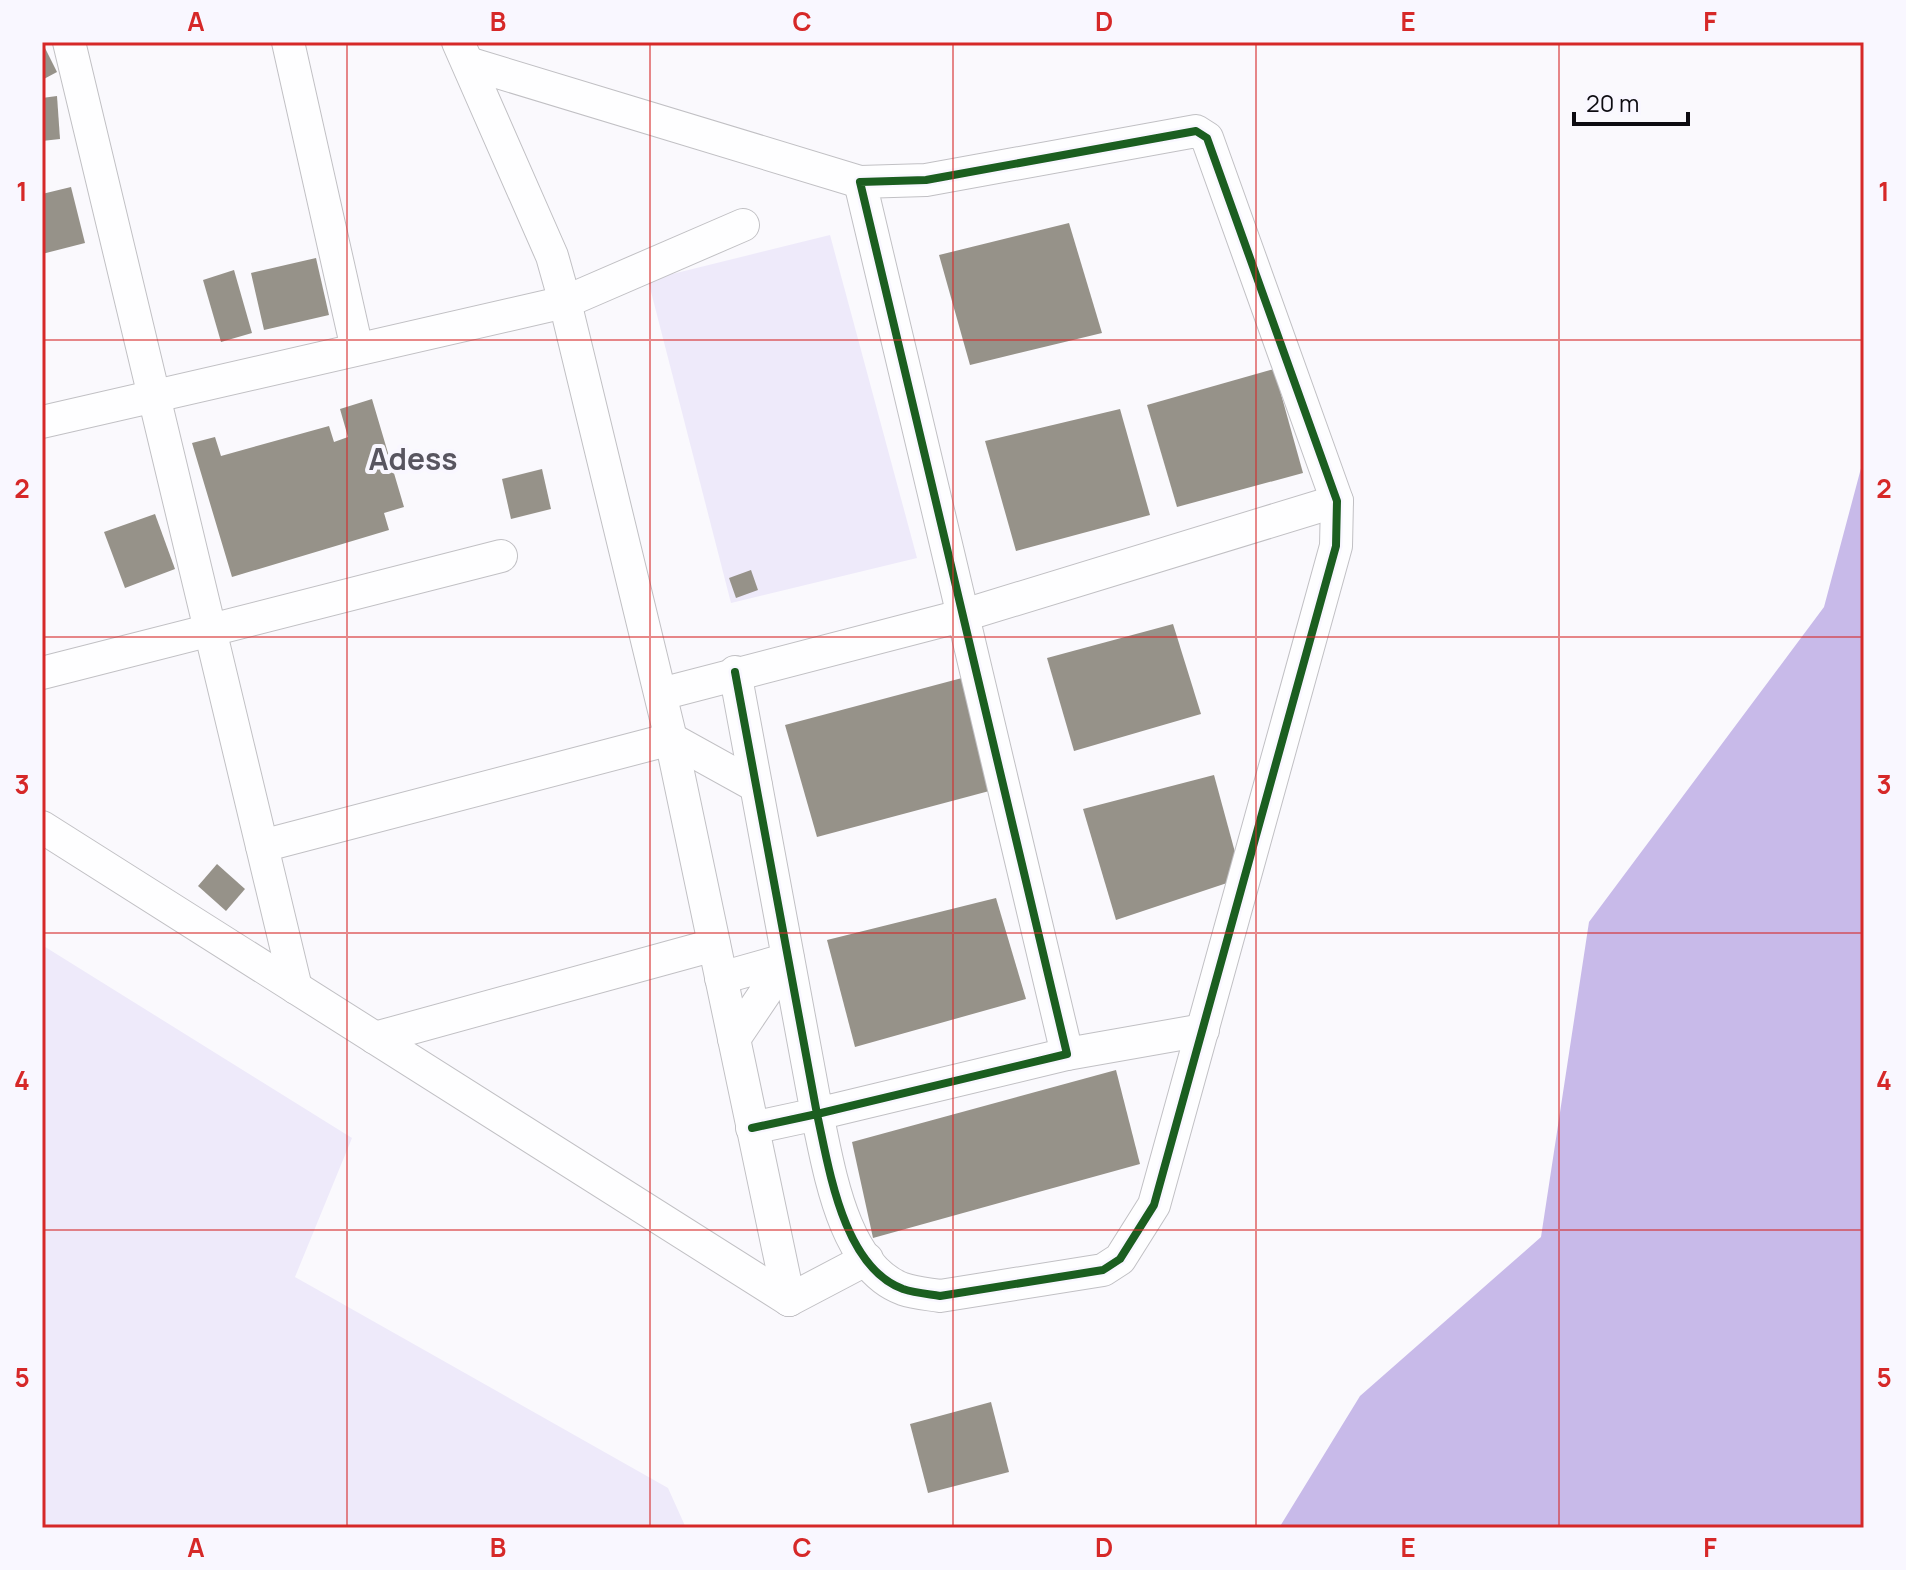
<svg xmlns="http://www.w3.org/2000/svg" width="1906" height="1570" font-family="Manrope,sans-serif">
<style>
.green{fill:#eeeafa}
.water{fill:#c8bae9}
.building{fill:#969289}
.lines{fill:none;stroke-linecap:round;stroke-linejoin:round}
.street-casing{stroke:#c1c0c4;stroke-width:34}
.street{stroke:#fefeff;stroke-width:32}
.cycleway-casing{stroke:#f9f7ff;stroke-width:13}
.cycleway{stroke:#1b5e20;stroke-width:8}
.grid{fill:none;stroke:#d62828;stroke-width:2;stroke-opacity:0.55}
.labels{text-anchor:middle;stroke-width:8;stroke-linejoin:round;paint-order:stroke}
.quarter-label{font-size:30px;font-weight:bold;fill:#585560;stroke:#f9f7ff}
.neatline{fill:none;stroke:#d62828;stroke-width:3}
.grid-label{font-size:26px;text-anchor:middle;font-weight:bold;fill:#d62828}
</style>
<rect width="100%" height="100%" fill="#faf9fd"/>
<g class="green">
<path d="M830,235l87,323 -186,45 -83,-323z"/>
<path d="M42,945l310,193 -57,139 373,211 18,40h-644z"/>
</g>
<path class="water" d="M1864,457v1071h-585l81,-132 181,-159 48,-315 235,-315z"/>
<g class="building">
<path d="M42,42l15,30 -15,8z"/>
<path d="M57,96l3,43 -18,2v-43z"/>
<path d="M71,187l14,56 -43,11v-60z"/>
<path d="M1069,223l33,110 -132,32 -31,-110z"/>
<path d="M316,258l13,57 -65,15 -13,-57z"/>
<path d="M234,270l18,63 -31,9 -18,-62z"/>
<path d="M1274,369l29,104 -126,34 -30,-102z"/>
<path d="M372,399l32,108 -20,6 5,17 -157,47 -40,-134 23,-6 6,19 108,-30 5,16 14,-5 -8,-28z"/>
<path d="M1120,409l30,106 -134,36 -31,-110z"/>
<path d="M542,469l9,40 -40,10 -9,-40z"/>
<path d="M155,514l20,55 -50,19 -21,-56z"/>
<path d="M751,570l7,20 -22,8 -7,-20z"/>
<path d="M1173,624l28,90 -127,37 -27,-93z"/>
<path d="M962,678l31,112 -176,47 -32,-112z"/>
<path d="M1214,775l28,103 -126,42 -33,-111z"/>
<path d="M217,864l28,25 -19,22 -28,-25z"/>
<path d="M996,898l30,101 -171,48 -28,-107z"/>
<path d="M1116,1070l24,94 -267,74 -21,-96z"/>
<path d="M991,1402l18,70 -81,21 -18,-69z"/>
</g>
<g class="lines">
<g class="street-casing">
<g id="street">
<path d="M69,42l227,946"/>
<path d="M288,42l69,307"/>
<path d="M458,42l94,214 13,46 106,437 118,561"/>
<path d="M468,63l392,119"/>
<path d="M42,422l523,-120 178,-77"/>
<path d="M735,672l82,442 250,-60 -207,-872 66,-2 270,-49 11,7 130,363 -1,45 -182,659 -34,54 -17,11 -163,26c-12,-2 -25,-3 -37,-7 -60,-22 -74,-121 -86,-175l-65,14"/>
<path d="M42,673l459,-117"/>
<path d="M661,694l300,-78 376,-115"/>
<path d="M42,827l747,473"/>
<path d="M262,846l409,-107 85,47"/>
<path d="M721,978l67,-19 -54,80"/>
<path d="M375,1038l339,-93"/>
<path d="M1067,1054l136,-24"/>
<path d="M789,1300l78,-41"/>
</g>
</g>
<use href="#street" class="street"/>
<g class="cycleway-casing">
<path id="cycleway" d="M735,672l82,442 250,-60 -207,-872 66,-2 270,-49 11,7 130,363 -1,45 -182,659 -34,54 -17,11 -163,26c-12,-2 -25,-3 -37,-7 -60,-22 -74,-121 -86,-175l-65,14"/>
</g>
<use href="#cycleway" class="cycleway"/>
</g>
<path class="grid" d="M347,42v1486M650,42v1486M953,42v1486M1256,42v1486M1559,42v1486M42,340h1822M42,637h1822M42,933h1822M42,1230h1822"/>
<g class="labels">
<g class="quarter-label">
<text x="413" y="470">Adess</text>
</g>
</g>
<rect width="1906" height="1570" fill="none" stroke="#f9f7ff" stroke-width="88"/>
<path d="M1574 112v12h114v-12" fill="none" stroke="#0d0c11" stroke-width="4"/>
<text x="1586" y="112" font-size="24" fill="#0d0c11" stroke="#f9f7ff" stroke-width="6" paint-order="stroke">20 m</text>
<rect x="44" y="44" width="1818" height="1482" class="neatline"/>
<g class="grid-label">
<text x="196" y="31">A</text>
<text x="498" y="31">B</text>
<text x="802" y="31">C</text>
<text x="1104" y="31">D</text>
<text x="1408" y="31">E</text>
<text x="1710" y="31">F</text>
<text x="22" y="201">1</text>
<text x="1884" y="201">1</text>
<text x="22" y="498">2</text>
<text x="1884" y="498">2</text>
<text x="22" y="794">3</text>
<text x="1884" y="794">3</text>
<text x="22" y="1090">4</text>
<text x="1884" y="1090">4</text>
<text x="22" y="1387">5</text>
<text x="1884" y="1387">5</text>
<text x="196" y="1557">A</text>
<text x="498" y="1557">B</text>
<text x="802" y="1557">C</text>
<text x="1104" y="1557">D</text>
<text x="1408" y="1557">E</text>
<text x="1710" y="1557">F</text>
</g>
</svg>
